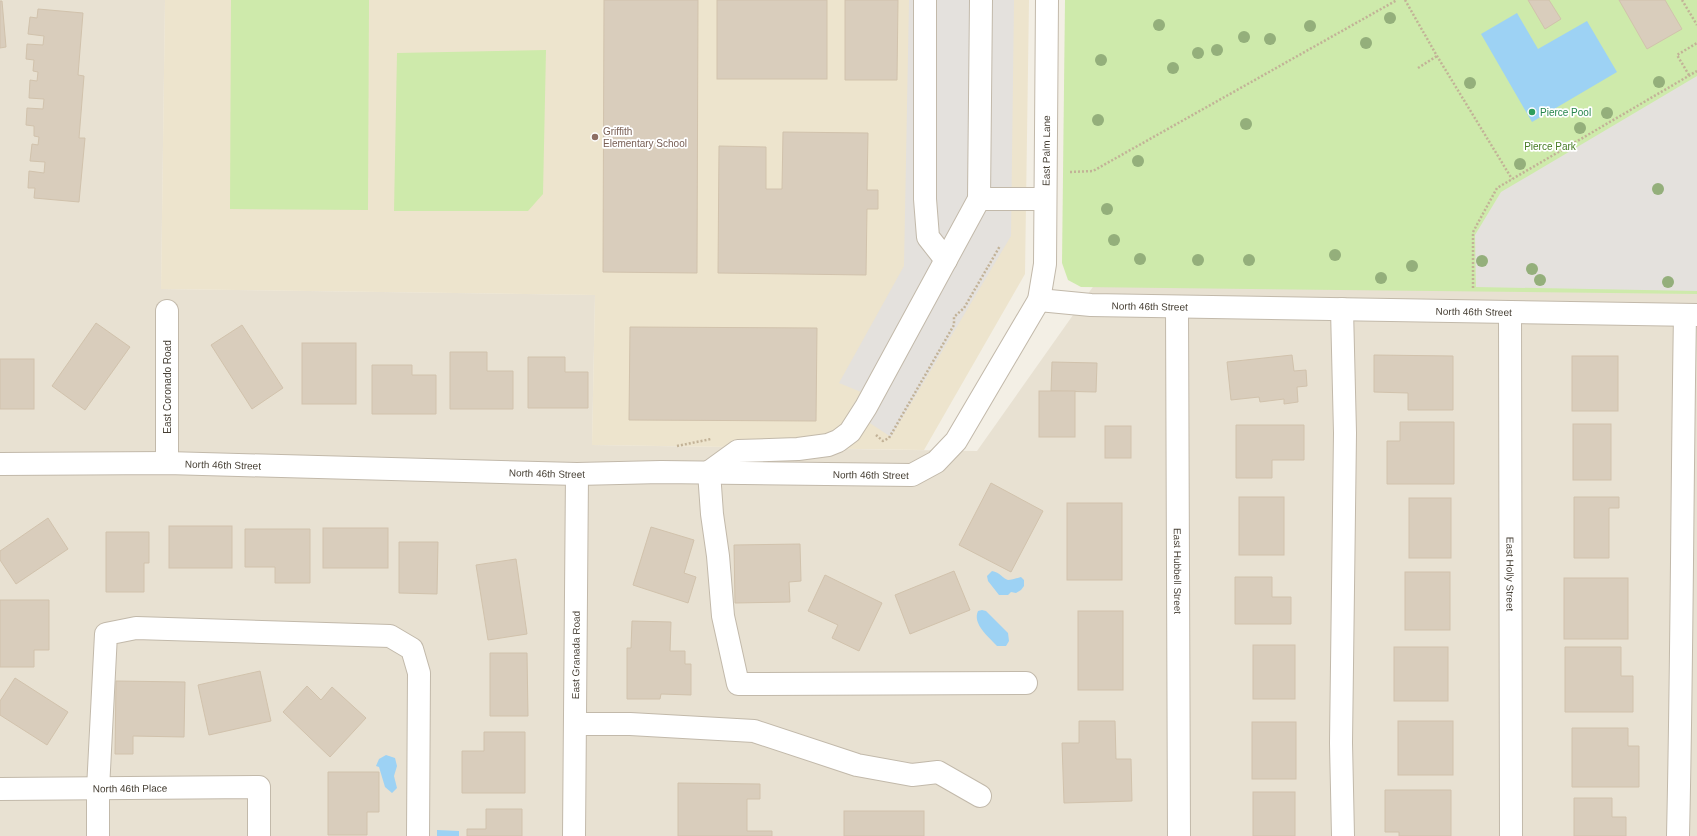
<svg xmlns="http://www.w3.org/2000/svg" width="1697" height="836" font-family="Arial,sans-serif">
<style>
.residential{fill:#e8e1d2}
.education{fill:#ede4cd}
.green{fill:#ceeaab}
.parking{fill:#e4e1dd}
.water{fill:#9dd2f4}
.building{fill:#d9cdbc;stroke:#d1c2ac}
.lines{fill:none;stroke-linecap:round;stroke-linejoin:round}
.minor-casing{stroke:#c2b9aa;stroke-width:24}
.path{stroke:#c2b297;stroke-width:2.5;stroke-dasharray:2 2;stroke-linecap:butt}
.minor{stroke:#fff;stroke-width:22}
.tree{fill:#94af7b}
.leisure-dot{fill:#2e9e5b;stroke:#fff;stroke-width:1.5}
.education-dot{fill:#8d6e63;stroke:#fff;stroke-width:1.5}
.labels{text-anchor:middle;stroke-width:3.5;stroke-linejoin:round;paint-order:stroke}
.leisure-label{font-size:10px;fill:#27864d;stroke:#fff;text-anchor:start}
.education-label{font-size:10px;fill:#785e54;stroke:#fff;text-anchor:start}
.park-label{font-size:10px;fill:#467b24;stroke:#fff}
.street-label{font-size:10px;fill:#463f34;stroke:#fff}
</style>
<rect width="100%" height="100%" fill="#f3efe5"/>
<path class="residential" d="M0,0h165l-4,289 434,6 -3,150 385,6 125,-177 595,16v546h-1697z"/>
<path class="education" d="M165,0h864l-4,274 -101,176 -332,-5 3,-150 -434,-6z"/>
<g class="green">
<path d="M231,0h138l-1,210 -138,-1z"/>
<path d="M1065,0h632v294l-616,-7 -13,-7 -6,-17z"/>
<path d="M546,50l-3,144 -15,17h-134l3,-158z"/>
</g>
<g class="parking">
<path d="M909,0h105l-3,236 -120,201 -41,-27 11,-18 -22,-9 65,-117z"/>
<path d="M1697,76v215l-221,-4 -1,-52 26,-43z"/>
</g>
<g class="water">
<path d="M1517,13l21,36 49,-28 30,51 -85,50 -51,-88z"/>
<path d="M992,571c8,1 11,8 16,9 4,0 9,-2 13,-3l3,3v6l-3,4 -5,3 -5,-1 -3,3h-9l-11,-14 -1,-5z"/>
<path d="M982,610l4,1 22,22 1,8 -3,5h-9c-8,-9 -25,-22 -19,-35z"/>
<path d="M386,755l9,3 2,8 -3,10 3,12 -5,5 -7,-6 -6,-20 -3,-1 3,-7z"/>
<path d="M437,830l22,1v5h-22z"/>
</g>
<g class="building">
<path d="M604,0h94l-1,273 -94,-1z"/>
<rect x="717" y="0" width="110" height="79"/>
<path d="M845,0h53l-1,80h-52z"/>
<path d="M1528,0h21l12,19 -16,10z"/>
<path d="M1619,0h46l17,29 -35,20z"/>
<path d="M0,1h2l4,46 -6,1z"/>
<path d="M38,9l45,4 -5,62 6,1 -5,62h6l-6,64 -45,-4 1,-10h-7l1,-17 15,2 1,-11 -15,-1 2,-17 6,1 1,-8 -5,-1v-10l-8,-1 1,-17 16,1 1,-10 -15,-1 1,-18 7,1 1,-9 -5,-1 1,-11 -8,-1 1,-15 16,1 1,-9 -16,-2 2,-17 7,1z"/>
<path d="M783,132l85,1 -1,57h11v19h-11l-1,66 -148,-2 1,-127 47,1v42h16z"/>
<path d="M96,323l34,24 -45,63 -33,-24z"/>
<path d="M242,325l41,63 -31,21 -41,-64z"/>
<path d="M630,327l187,1 -1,93 -187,-1z"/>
<rect x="302" y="343" width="54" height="61"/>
<path d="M450,352h37v19h26v38h-63z"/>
<path d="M1292,355l2,16 12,-1 1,16 -10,1 1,15 -14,2v-5l-24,3 -1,-5 -28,3 -4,-38z"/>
<path d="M1374,355l79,1v54h-45v-17l-34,-1z"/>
<rect x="1572" y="356" width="46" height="55"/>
<path d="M528,357h37v15h23v36h-60z"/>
<rect x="0" y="359" width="34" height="50"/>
<path d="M1052,362l45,1 -1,29 -45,-1z"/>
<path d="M372,365h40v10h24v39h-64z"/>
<rect x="1039" y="391" width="36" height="46"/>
<path d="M1400,422h54v62h-67v-43h13z"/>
<rect x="1573" y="424" width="38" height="56"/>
<path d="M1236,425h68v35h-32v18h-36z"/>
<rect x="1105" y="426" width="26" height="32"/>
<path d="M991,483l52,28 -32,61 -52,-27z"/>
<rect x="1239" y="497" width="45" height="58"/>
<path d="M1574,497h45v11h-10v50h-35z"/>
<rect x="1409" y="498" width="42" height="60"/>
<rect x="1067" y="503" width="55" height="77"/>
<path d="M48,518l20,31 -52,35 -16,-24v-9z"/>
<rect x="169" y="526" width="63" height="42"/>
<path d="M651,527l43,13 -10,33 12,4 -8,26 -55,-18z"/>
<rect x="323" y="528" width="65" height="40"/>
<path d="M245,529h65v54h-35v-16h-30z"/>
<path d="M106,532h43v31h-5v29h-38z"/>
<path d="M399,542h39l-1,52 -38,-1z"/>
<path d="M800,544l1,37 -12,1 1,20 -55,1 -1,-58z"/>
<path d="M516,559l11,75 -39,6 -12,-75z"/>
<path d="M954,571l16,39 -60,24 -15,-39z"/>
<rect x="1405" y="572" width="45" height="58"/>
<path d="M825,575l57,28 -23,48 -27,-13 6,-13 -30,-14z"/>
<path d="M1235,577h37v20h19v27h-56z"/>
<rect x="1564" y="578" width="64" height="61"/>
<path d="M0,600h49v50h-15v17h-34z"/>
<rect x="1078" y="611" width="45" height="79"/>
<path d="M632,621l39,1 -1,29h15v13h6v31l-30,-1 -1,5h-33v-51h4z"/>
<rect x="1253" y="645" width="42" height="54"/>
<rect x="1394" y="647" width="54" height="54"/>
<path d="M1565,647h56v29h12v36h-68z"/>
<path d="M490,653h37l1,63h-38z"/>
<path d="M260,671l11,50 -62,14 -11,-50z"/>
<path d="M15,678l53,34 -21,33 -47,-30v-14z"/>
<path d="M116,681l69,1 -1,55 -51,-1v18h-18z"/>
<path d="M307,686l14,14 11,-13 34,31 -36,39 -47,-45z"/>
<path d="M1079,721h36l1,38h15l1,42 -68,2 -2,-60h17z"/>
<rect x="1398" y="721" width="55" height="54"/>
<rect x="1252" y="722" width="44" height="57"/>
<path d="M1572,728h56v18h11v41h-67z"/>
<path d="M484,732h41v61h-63v-42h22z"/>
<path d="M328,772h51v40h-12v23h-39z"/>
<path d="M678,783l82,1v15h-13v32h25v5h-94z"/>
<path d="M1385,790h66v46h-52v-4h-14z"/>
<rect x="1253" y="792" width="42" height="44"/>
<path d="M1574,798h38v19h14v19h-52z"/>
<path d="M486,809h36v27h-55v-7h19z"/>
<rect x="844" y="811" width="80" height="25"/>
</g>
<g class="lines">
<g class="minor-casing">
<g id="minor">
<path d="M925,0v199l3,38 18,23"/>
<path d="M981,0l-2,199h66"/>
<path id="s1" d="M1039,300l52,5 606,10"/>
<path id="s2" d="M1177,307l2,529"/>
<path d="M1342,309l3,124 -4,310 2,93"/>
<path d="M167,311v152"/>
<path id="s3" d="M1510,312l1,524"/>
<path id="s4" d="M0,464l167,-1 410,11 84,-2 251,3 24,-13 20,-21 83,-141 6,-36 2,-264"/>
<path d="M709,472l3,42 6,42 5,60 15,68 288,-1"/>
<path d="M709,472l29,-21 60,-2 30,-4 10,-4 12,-9 16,-25 113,-208"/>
<path d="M575,724h55l124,7 103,34 55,10 26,-3 42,24"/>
<path id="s5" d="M0,789l259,-2v49"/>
<path d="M98,836v-47l8,-155 30,-6 254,8 22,13 7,24 -1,163"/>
<path id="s6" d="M574,836l3,-362"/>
<path d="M1678,836c4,-174 4,-347 7,-521"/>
</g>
</g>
<g class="path">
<path d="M1405,0l32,56 75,123"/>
<path d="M1682,0l15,25"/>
<path d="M1418,68l19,-12"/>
<path d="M1689,75l-12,-20 20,-12"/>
<path d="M1070,172l23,-1 304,-171"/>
<path d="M1473,288v-56l24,-44 200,-117"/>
<path d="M876,435l7,6 6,-3 65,-113v-8l10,-9 36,-62"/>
<path d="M677,446l34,-7"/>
</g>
<use href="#minor" class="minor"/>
</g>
<g class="tree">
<circle cx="1390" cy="18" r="6"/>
<circle cx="1159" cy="25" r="6"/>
<circle cx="1310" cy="26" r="6"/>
<circle cx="1244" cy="37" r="6"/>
<circle cx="1270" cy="39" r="6"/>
<circle cx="1366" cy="43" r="6"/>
<circle cx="1217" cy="50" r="6"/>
<circle cx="1198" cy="53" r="6"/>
<circle cx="1101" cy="60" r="6"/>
<circle cx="1173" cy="68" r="6"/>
<circle cx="1659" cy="82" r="6"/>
<circle cx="1470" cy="83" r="6"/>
<circle cx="1607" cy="113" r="6"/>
<circle cx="1098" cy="120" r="6"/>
<circle cx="1246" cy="124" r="6"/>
<circle cx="1580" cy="128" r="6"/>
<circle cx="1138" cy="161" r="6"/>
<circle cx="1520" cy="164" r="6"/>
<circle cx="1658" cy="189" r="6"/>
<circle cx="1107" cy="209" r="6"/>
<circle cx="1114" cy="240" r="6"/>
<circle cx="1335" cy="255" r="6"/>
<circle cx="1140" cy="259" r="6"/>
<circle cx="1198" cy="260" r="6"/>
<circle cx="1249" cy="260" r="6"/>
<circle cx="1482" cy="261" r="6"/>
<circle cx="1412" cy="266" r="6"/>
<circle cx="1532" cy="269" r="6"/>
<circle cx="1381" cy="278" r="6"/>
<circle cx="1540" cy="280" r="6"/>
<circle cx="1668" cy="282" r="6"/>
</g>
<circle class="leisure-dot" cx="1532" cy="112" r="4"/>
<circle class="education-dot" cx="595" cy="137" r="4"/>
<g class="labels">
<g class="leisure-label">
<text x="1540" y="116">Pierce Pool</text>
</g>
<g class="education-label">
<text x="603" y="135">Griffith<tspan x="603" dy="12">Elementary School</tspan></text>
</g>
<g class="park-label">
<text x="1550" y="150">Pierce Park</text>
</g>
<g class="street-label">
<text dy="4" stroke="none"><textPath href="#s4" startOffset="1282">East Palm Lane</textPath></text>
<text dy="4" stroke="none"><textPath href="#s1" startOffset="111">North 46th Street</textPath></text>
<text dy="4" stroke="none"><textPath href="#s1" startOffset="435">North 46th Street</textPath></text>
<text transform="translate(167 387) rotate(-90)" y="4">East Coronado Road</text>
<text dy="4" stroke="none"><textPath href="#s4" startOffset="223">North 46th Street</textPath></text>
<text dy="4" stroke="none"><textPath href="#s4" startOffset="547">North 46th Street</textPath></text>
<text dy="4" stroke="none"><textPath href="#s4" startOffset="871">North 46th Street</textPath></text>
<text dy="4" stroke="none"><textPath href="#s2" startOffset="264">East Hubbell Street</textPath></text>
<text dy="4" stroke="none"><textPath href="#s3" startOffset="262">East Holly Street</textPath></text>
<text dy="4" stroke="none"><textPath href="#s6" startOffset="181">East Granada Road</textPath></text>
<text dy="4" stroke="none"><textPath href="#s5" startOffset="130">North 46th Place</textPath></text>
</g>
</g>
</svg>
